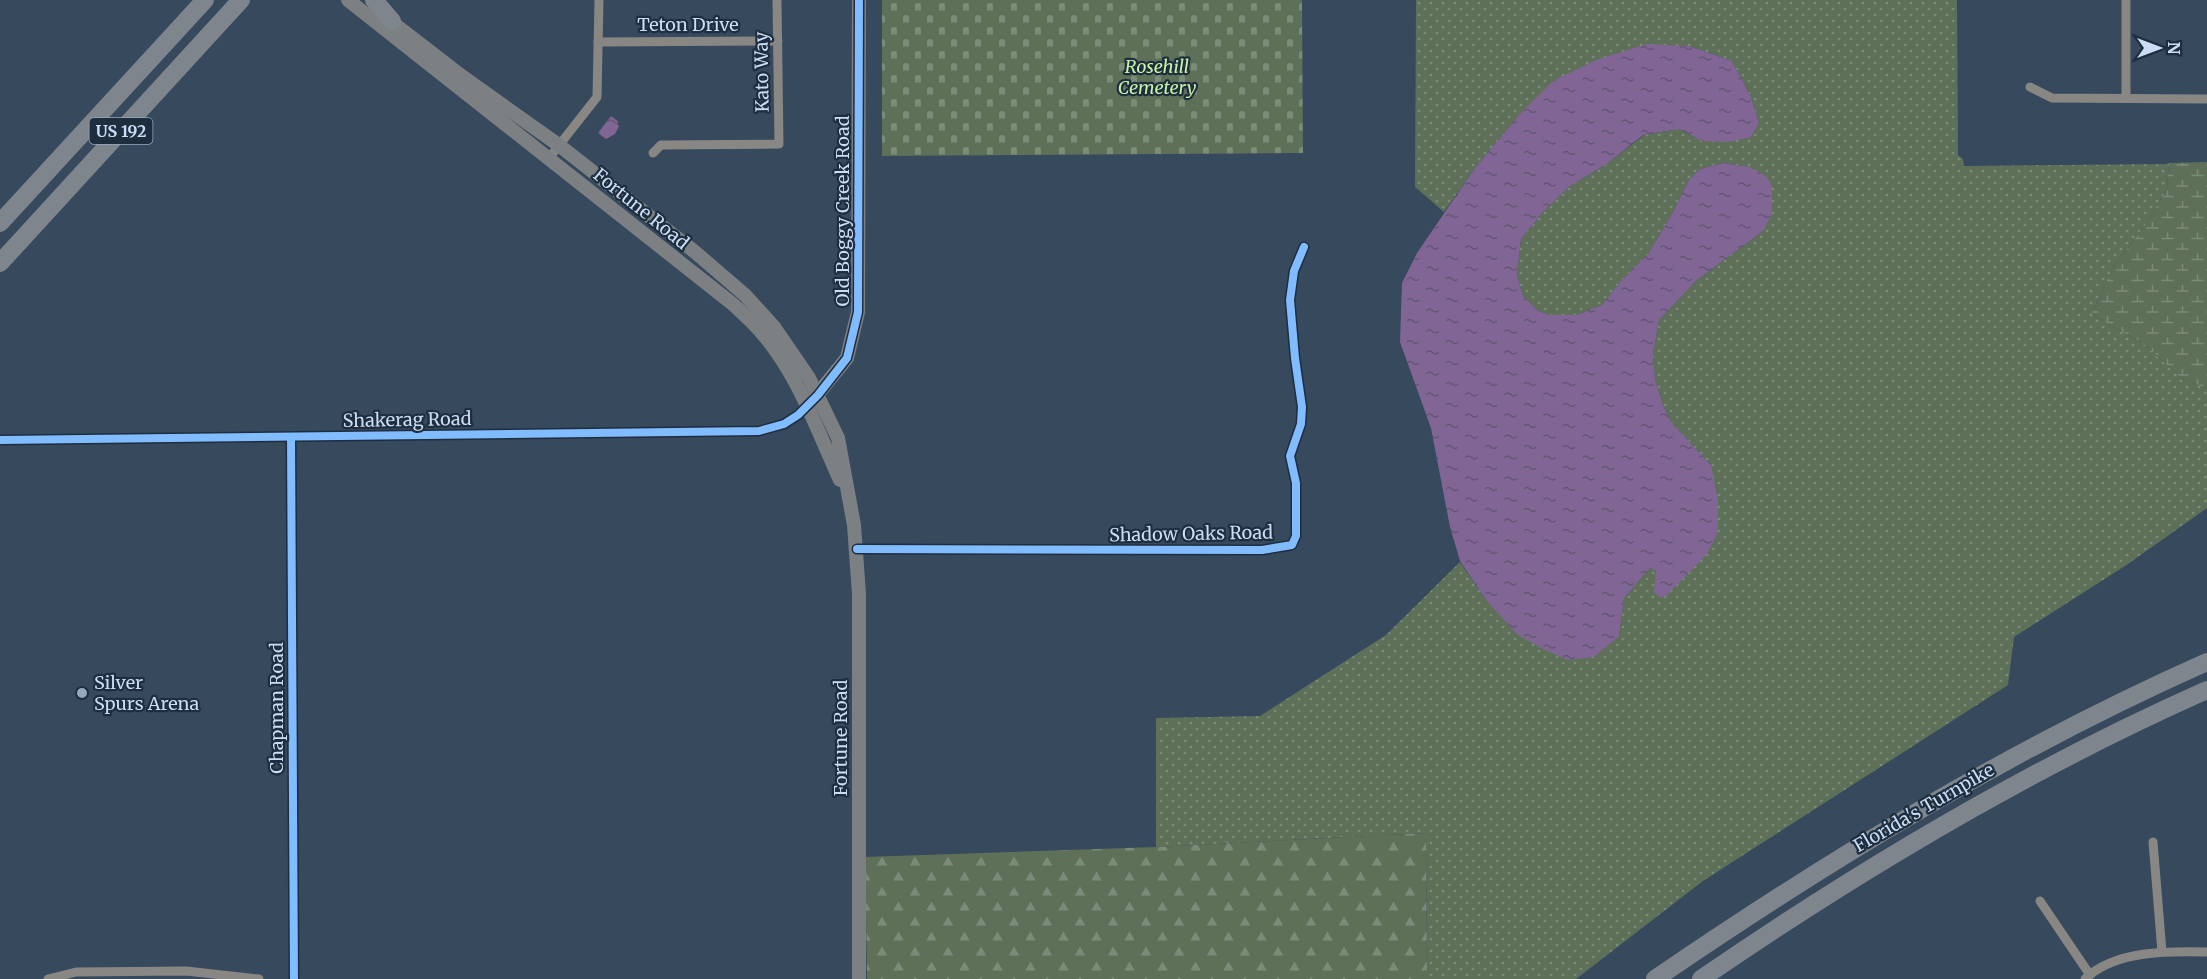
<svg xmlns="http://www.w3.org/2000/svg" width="2207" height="979" font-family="Merriweather,serif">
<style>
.grass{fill:url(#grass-dots)}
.forest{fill:url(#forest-firs)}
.wetland{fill:url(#wetland-marsh)}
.cemetery{fill:url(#cemetery-stones)}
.water{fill:url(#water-ripples)}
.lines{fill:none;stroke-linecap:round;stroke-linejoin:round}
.street{stroke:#888784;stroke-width:9}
.secondary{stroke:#7d8082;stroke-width:14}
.highway{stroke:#7e858d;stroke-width:18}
.cycleway-casing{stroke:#1f2e3f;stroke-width:11}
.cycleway{stroke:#80bcff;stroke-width:8}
.poi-dot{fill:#96a9bf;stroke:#1f2e3f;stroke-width:2}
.labels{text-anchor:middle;stroke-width:4.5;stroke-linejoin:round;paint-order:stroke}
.shield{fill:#1f2e3f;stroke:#97a8be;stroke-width:1.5}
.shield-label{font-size:16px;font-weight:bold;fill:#caddf4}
.street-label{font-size:18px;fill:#caddf4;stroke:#1f2e3f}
.park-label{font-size:18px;font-style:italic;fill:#c8f4a5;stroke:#1f2e3f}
.poi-label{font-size:18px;fill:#caddf4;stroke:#1f2e3f;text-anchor:start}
</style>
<defs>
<pattern id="grass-dots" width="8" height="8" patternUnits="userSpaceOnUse" patternTransform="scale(1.5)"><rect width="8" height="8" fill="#5e7058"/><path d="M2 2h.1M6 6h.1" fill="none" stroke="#7b8b79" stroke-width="1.8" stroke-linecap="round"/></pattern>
<pattern id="forest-firs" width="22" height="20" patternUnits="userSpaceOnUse" patternTransform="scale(1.5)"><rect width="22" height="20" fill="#5e7058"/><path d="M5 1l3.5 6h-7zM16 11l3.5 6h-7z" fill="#7b8b79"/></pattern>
<pattern id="wetland-marsh" width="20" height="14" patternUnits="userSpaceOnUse" patternTransform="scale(1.5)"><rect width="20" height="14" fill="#5e7058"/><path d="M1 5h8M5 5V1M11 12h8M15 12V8" fill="none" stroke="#7b8b79"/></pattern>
<pattern id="cemetery-stones" width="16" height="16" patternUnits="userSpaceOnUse" patternTransform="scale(1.5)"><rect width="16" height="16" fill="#5e7058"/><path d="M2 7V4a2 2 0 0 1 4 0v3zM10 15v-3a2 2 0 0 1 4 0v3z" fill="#7b8b79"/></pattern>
<pattern id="water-ripples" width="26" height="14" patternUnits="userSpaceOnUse" patternTransform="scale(1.5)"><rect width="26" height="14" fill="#816695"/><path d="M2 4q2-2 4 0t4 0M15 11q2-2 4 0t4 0" fill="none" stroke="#625673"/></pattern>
</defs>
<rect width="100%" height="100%" fill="#36495d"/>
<path class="grass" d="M1416,0h541l1,155 5,4 1,7 205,-2 -2,25 -23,38 -31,40 -21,46 21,14 31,17 36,33 27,12v119l-79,56 -114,73 -6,48 -305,196 -127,98h-149l-1,-146 -270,14v-129l104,-2 126,-81 74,-73 26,38 133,36 5,-38 26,-30 6,3v15l55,-121 -40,-43 -8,-17 -8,-26 -2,-25 6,-34 38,-40 66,-49 -14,-64 -26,-4 -23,6 -11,11 -17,34 -24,40 -27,27 -19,24 -26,10h-25l-13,-4 -15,-15 -6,-21 4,-36 21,-26 28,-27 38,-23 36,-28 35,-6 23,12 49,-4 8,-14 -8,-26 -19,-36 -43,-15 -170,69 -44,53 -31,44 -29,-25z"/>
<path class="forest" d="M1426,833l1,146h-560l-2,-122 291,-10z"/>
<path class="wetland" d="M2207,162v227l-27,-12 -36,-33 -31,-17 -21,-14 21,-46 31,-40 23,-38 2,-25 -3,-1z"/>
<path class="cemetery" d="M882,0h420l1,153 -421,3z"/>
<g class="water">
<path d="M1647,44l42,2 43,15 19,36 8,26 -8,14 -23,5 -26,-1 -23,-12 -36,6 -35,28 -38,23 -28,27 -21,26 -4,36 6,21 15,15 13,4h25l26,-10 19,-24 27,-27 24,-40 17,-34 11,-11 23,-6 26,4 17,9 6,10v28l-9,17 -66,49 -38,40 -6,34 2,25 8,26 8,17 40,43 7,36v31l-11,22 -41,42 -6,2 -6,-6 2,-21 -6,-3 -26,30 -5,38 -25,21 -26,3 -25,-11 -26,-15 -31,-34 -26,-39 -10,-34 -19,-99 -31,-86 2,-59 15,-30 58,-85 44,-53 34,-34 43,-21z"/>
<path d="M611,116l8,6 -2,2 2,2 -4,8 -9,5 -8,-6z"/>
</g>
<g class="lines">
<g class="street">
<path d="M2126,0v98"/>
<path d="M598,42l180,-1"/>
<path d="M2030,87l22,11 155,1"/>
<path d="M653,153l8,-8 118,-1 -2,-144"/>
<path d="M549,158l48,-61 2,-97"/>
<path d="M291,437l3,542"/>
<path d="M0,440l759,-9 25,-7 23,-17"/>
<path d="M857,549l405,1 30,-5 4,-9v-53l-6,-27 11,-32 1,-17 -7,-49 -5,-58 4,-29 10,-24"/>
<path d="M2153,842l9,110"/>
<path d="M2040,901l50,74"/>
<path d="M48,979l28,-7 110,-1 73,8"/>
<path d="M2085,979c30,-29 84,-28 122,-27"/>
</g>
<g class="secondary">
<path d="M348,0l386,305c9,9 19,17 27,27 36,40 57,100 79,148"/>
<path d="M384,16l79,61 97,69 135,106 50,43 29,32 35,51 29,60 16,87 5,69v385"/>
<path d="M812,401l35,-43 11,-46 1,-312"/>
</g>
<g class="highway">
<path d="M374,0l18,21"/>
<path d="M0,223l205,-223"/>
<path d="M0,263l241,-263"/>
<path d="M1655,979c177,-121 356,-230 552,-317"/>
<path d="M1701,979c160,-110 328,-210 506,-289"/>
</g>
<g class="cycleway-casing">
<g id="cycleway">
<path d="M291,437l3,542"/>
<path d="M0,440l759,-9 25,-7 14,-9 20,-20 29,-37 11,-46 1,-312"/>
<path d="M857,549l405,1 30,-5 4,-9v-53l-6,-27 11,-32 1,-17 -7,-49 -5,-58 4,-29 10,-24"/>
</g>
</g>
<use href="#cycleway" class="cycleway"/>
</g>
<circle class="poi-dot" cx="82" cy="693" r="6"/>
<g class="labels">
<rect class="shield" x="89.5" y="118" width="63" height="26" rx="4.5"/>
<g class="shield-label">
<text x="121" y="137">US 192</text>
</g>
<g class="street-label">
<text x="688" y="31">Teton Drive</text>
<text transform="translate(762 72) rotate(-91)" y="6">Kato Way</text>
<text transform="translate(641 209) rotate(39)" y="6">Fortune Road</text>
<text transform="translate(843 211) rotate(-90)" y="6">Old Boggy Creek Road</text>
<text transform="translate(407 420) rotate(-1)" y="6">Shakerag Road</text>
<text transform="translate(1191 534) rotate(-1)" y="6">Shadow Oaks Road</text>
<text transform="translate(277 708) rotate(-90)" y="6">Chapman Road</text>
<text transform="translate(841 738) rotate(-90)" y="6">Fortune Road</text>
<text transform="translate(1924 808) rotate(-30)" y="6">Florida's Turnpike</text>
</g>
<g class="park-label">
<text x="1157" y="73">Rosehill<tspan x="1157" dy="21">Cemetery</tspan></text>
</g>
<g class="poi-label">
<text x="94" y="689">Silver<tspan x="94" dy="21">Spurs Arena</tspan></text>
</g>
</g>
<g transform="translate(2159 48) rotate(90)" stroke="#1f2e3f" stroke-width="4.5" paint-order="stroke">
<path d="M0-4.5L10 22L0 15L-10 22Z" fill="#caddf4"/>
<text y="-9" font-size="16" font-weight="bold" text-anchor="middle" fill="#caddf4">N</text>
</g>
</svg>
